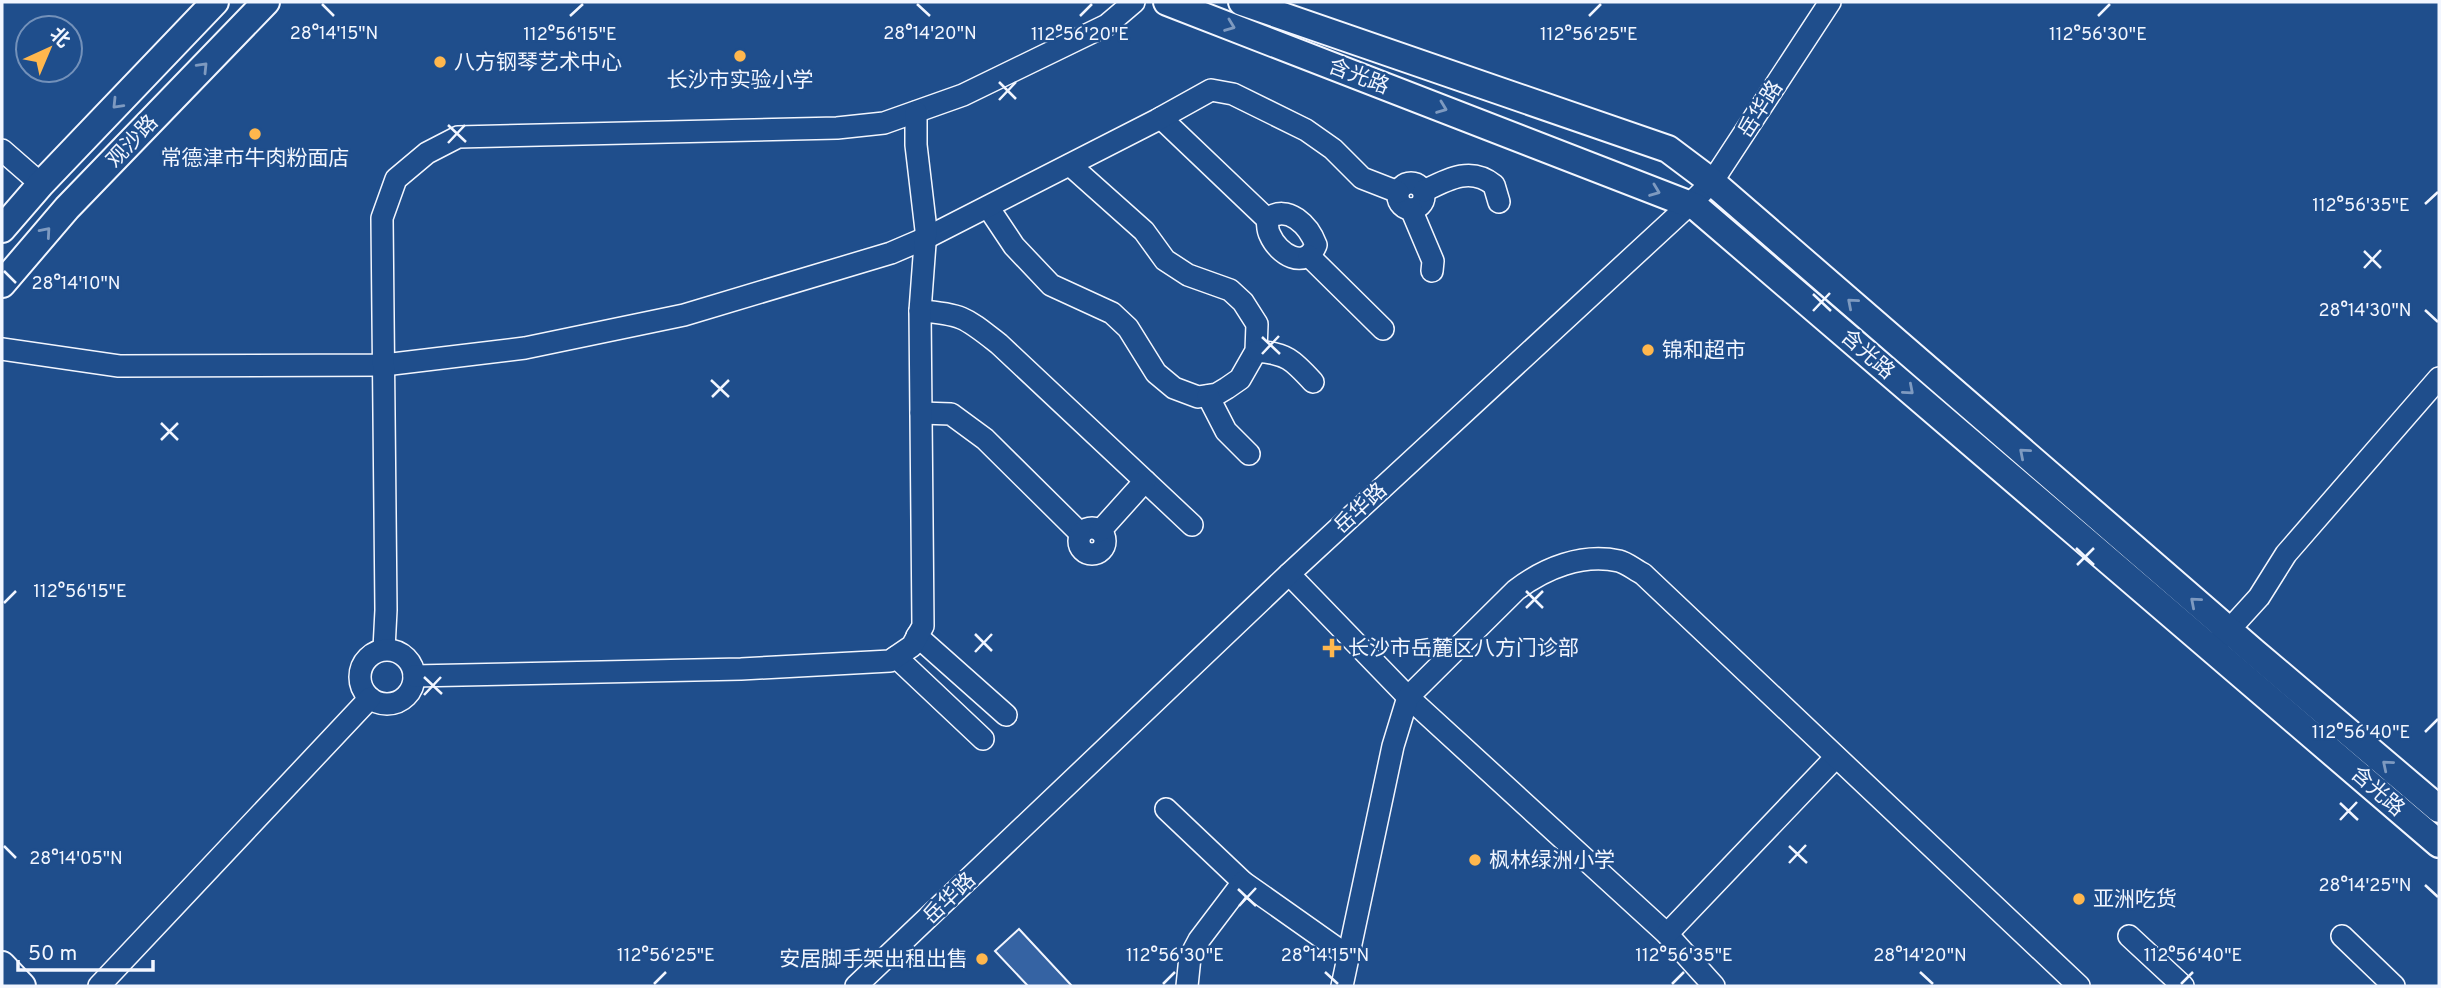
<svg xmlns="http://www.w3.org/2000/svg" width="2441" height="988" font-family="Overpass,'Noto Sans SC',sans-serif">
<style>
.building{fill:#3563a3;stroke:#f2f6ff;stroke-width:2}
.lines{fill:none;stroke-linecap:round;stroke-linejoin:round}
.minor-casing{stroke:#f2f6ff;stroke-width:24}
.major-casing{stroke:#f2f6ff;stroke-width:30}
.minor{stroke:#1f4e8c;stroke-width:21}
.major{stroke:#1f4e8c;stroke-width:26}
.oneway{stroke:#7e9ac0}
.ticks{fill:none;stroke:#f2f6ff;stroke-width:2.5}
.poi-dot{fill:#ffb74d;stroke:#1f4e8c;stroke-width:2.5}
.labels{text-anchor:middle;stroke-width:5;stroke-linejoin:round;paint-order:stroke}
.poi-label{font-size:21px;fill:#f2f6ff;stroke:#1f4e8c;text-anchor:start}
.street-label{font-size:21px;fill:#f2f6ff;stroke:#1f4e8c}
.ticks-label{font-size:18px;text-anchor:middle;fill:#f2f6ff;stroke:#1f4e8c;stroke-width:5;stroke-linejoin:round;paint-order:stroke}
</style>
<rect width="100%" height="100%" fill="#1f4e8c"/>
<path class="building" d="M1019,929l53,57h-44l-33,-35z"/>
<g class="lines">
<g class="minor-casing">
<g id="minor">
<path d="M1161,118l106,101c1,5 0,11 3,16 8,19 35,36 46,10 -7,-19 -28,-42 -49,-26"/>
<path d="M2,150l39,34"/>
<circle cx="1411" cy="196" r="13"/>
<path d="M1424,191c24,-12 47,-25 70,-6l5,17"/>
<path d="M988,207l26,39 37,39 61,28 16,15 28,45 18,15 24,9 19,-3 10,-6 13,-9 16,-28 1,-27 -14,-22 -13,-12 -42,-15 -23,-15 -21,-29 -74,-66"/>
<path d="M1411,209l22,52 -1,10"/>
<path d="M1309,256l74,73"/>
<path d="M920,311c43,3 46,7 79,33l193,181"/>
<path d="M2,349l117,17 265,-1 141,-17 159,-33 207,-62 35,-15 231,-118 54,-30 22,4 73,36 27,19 29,29 36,14"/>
<path d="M1256,351c30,2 37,9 57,31"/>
<path d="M1208,396l18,35 23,23"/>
<path d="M921,413l30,1 34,25 95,94"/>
<circle cx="1092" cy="541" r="13"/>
<path d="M1100,531l45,-50"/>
<path d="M1289,574l119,123 259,237 47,52"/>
<path d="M917,636l89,79"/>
<path d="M2218,642l41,-45 27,-43 153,-176"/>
<path d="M384,649l2,-39 -4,-392 14,-39 31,-26 31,-16 379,-9 47,-5 79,-28 144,-70 27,-23"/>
<circle cx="387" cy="677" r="27"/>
<path d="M896,657l87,82"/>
<path d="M414,676l327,-7 149,-8 22,-15 11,-20 -3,-315 6,-81 -10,-85v-33"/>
<path d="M1166,809l77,73 105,74"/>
<path d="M1667,934l169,-177"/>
<path d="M2129,936l54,50"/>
<path d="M2342,936l52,50"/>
<path d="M99,986l271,-288"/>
<path d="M856,986l433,-412 401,-370 22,-22 118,-180"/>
<path d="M1187,986l3,-29 9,-17 44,-58"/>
<path d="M1342,986l51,-240 15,-49 108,-107c29,-22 66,-37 103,-29 8,2 16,9 24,13l436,412"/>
</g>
</g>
<g class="major-casing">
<g id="major">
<path d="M1167,2l529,205 743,637"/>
<path d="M1242,2l426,147 44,33 542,470 185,157"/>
<path d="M2,229l39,-45 174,-182"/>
<path d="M2,284l65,-76 199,-206"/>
<path d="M2,965l20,21"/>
</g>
</g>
<use href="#minor" class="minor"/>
<use href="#major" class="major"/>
</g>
<defs><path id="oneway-chevron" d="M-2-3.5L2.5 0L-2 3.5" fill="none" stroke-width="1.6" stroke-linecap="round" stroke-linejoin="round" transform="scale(1.75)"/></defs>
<g class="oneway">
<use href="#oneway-chevron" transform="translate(1230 26) rotate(21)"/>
<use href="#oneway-chevron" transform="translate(203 67) rotate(-46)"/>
<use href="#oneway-chevron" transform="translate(117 104) rotate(134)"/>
<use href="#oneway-chevron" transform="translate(1442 108) rotate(21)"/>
<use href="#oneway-chevron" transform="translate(1655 191) rotate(21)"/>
<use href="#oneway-chevron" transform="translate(46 232) rotate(-49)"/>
<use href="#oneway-chevron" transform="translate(1852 303) rotate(-139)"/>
<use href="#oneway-chevron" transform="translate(1909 390) rotate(41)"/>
<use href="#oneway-chevron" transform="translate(2024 453) rotate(-139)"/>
<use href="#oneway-chevron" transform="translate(2195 602) rotate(-139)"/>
<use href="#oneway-chevron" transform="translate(2387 765) rotate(-140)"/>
</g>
<path class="ticks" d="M322,4l12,12M917,4l13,12M570,16l13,-12M1080,16l12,-12M1589,16l12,-12M2098,16l12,-12M999,82l17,17M999,100l17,-18M448,125l18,17M448,143l17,-18M2425,204l13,-12M2364,251l17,17M2364,268l17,-18M4,271l12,12M1813,294l18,17M2425,310l13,12M1813,311l17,-18M1262,337l18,17M1262,354l17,-18M711,380l18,17M712,397l17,-17M161,423l17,17M161,440l17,-17M2076,548l18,17M2077,565l17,-17M1526,591l17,17M4,603l12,-12M1526,608l17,-17M975,634l17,17M975,652l17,-18M424,677l18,17M424,695l17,-18M2425,732l13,-13M2340,803l18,17M2340,820l17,-18M4,846l12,12M1789,846l18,17M1789,863l17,-18M2425,885l13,12M1238,889l18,17M1239,906l17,-18M1325,972l13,12M1920,972l13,12M654,984l12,-12M1163,984l12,-12M1672,984l12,-12M2181,984l12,-12"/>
<g class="poi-dot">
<circle cx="740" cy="56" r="7"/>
<circle cx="440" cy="62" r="7"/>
<circle cx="255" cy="134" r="7"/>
<circle cx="1648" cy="350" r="7"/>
<path d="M1328.5 637.5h7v7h7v7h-7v7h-7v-7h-7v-7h7z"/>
<circle cx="1475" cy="860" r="7"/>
<circle cx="2079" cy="899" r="7"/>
<circle cx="982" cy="959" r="7"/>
</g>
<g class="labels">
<g class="poi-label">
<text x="454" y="69">八方钢琴艺术中心</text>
<text x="740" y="87" text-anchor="middle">长沙市实验小学</text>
<text x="255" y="165" text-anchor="middle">常德津市牛肉粉面店</text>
<text x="1662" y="357">锦和超市</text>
<text x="1348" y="655">长沙市岳麓区八方门诊部</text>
<text x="1489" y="867">枫林绿洲小学</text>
<text x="2093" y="906">亚洲吃货</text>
<text x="968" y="966" text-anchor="end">安居脚手架出租出售</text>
</g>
<g class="street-label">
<text transform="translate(1359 76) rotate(21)" y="7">含光路</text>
<text transform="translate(1760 109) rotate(-57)" y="7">岳华路</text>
<text transform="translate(132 141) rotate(-46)" y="7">观沙路</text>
<text transform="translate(1868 354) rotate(41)" y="7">含光路</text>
<text transform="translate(1360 508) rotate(-43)" y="7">岳华路</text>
<text transform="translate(2378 791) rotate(41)" y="7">含光路</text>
<text transform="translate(949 898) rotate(-44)" y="7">岳华路</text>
</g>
</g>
<g class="ticks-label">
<text x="334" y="39">28°14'15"N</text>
<text x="930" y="39">28°14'20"N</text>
<text x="570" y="40">112°56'15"E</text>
<text x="1080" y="40">112°56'20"E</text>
<text x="1589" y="40">112°56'25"E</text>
<text x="2098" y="40">112°56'30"E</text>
<text x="2361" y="211">112°56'35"E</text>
<text x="76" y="289">28°14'10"N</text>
<text x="2365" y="316">28°14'30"N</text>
<text x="80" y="597">112°56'15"E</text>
<text x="2361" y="738">112°56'40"E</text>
<text x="76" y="864">28°14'05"N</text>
<text x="2365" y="891">28°14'25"N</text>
<text x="666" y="961">112°56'25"E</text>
<text x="1175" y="961">112°56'30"E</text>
<text x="1684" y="961">112°56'35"E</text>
<text x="2193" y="961">112°56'40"E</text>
<text x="1325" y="961">28°14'15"N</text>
<text x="1920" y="961">28°14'20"N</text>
</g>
<rect width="2441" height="988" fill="none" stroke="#f2f6ff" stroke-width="7"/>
<g transform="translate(49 49) rotate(44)"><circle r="33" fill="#1f4e8c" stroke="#7391ba" stroke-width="2"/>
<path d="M0-5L12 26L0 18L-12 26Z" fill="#ffb74d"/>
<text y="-10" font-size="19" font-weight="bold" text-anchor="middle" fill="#f2f6ff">北</text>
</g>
<path d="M18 960v10h135v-10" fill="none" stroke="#f2f6ff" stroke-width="3.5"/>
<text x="28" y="960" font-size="21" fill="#f2f6ff" stroke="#1f4e8c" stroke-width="5" paint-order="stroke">50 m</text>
</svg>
